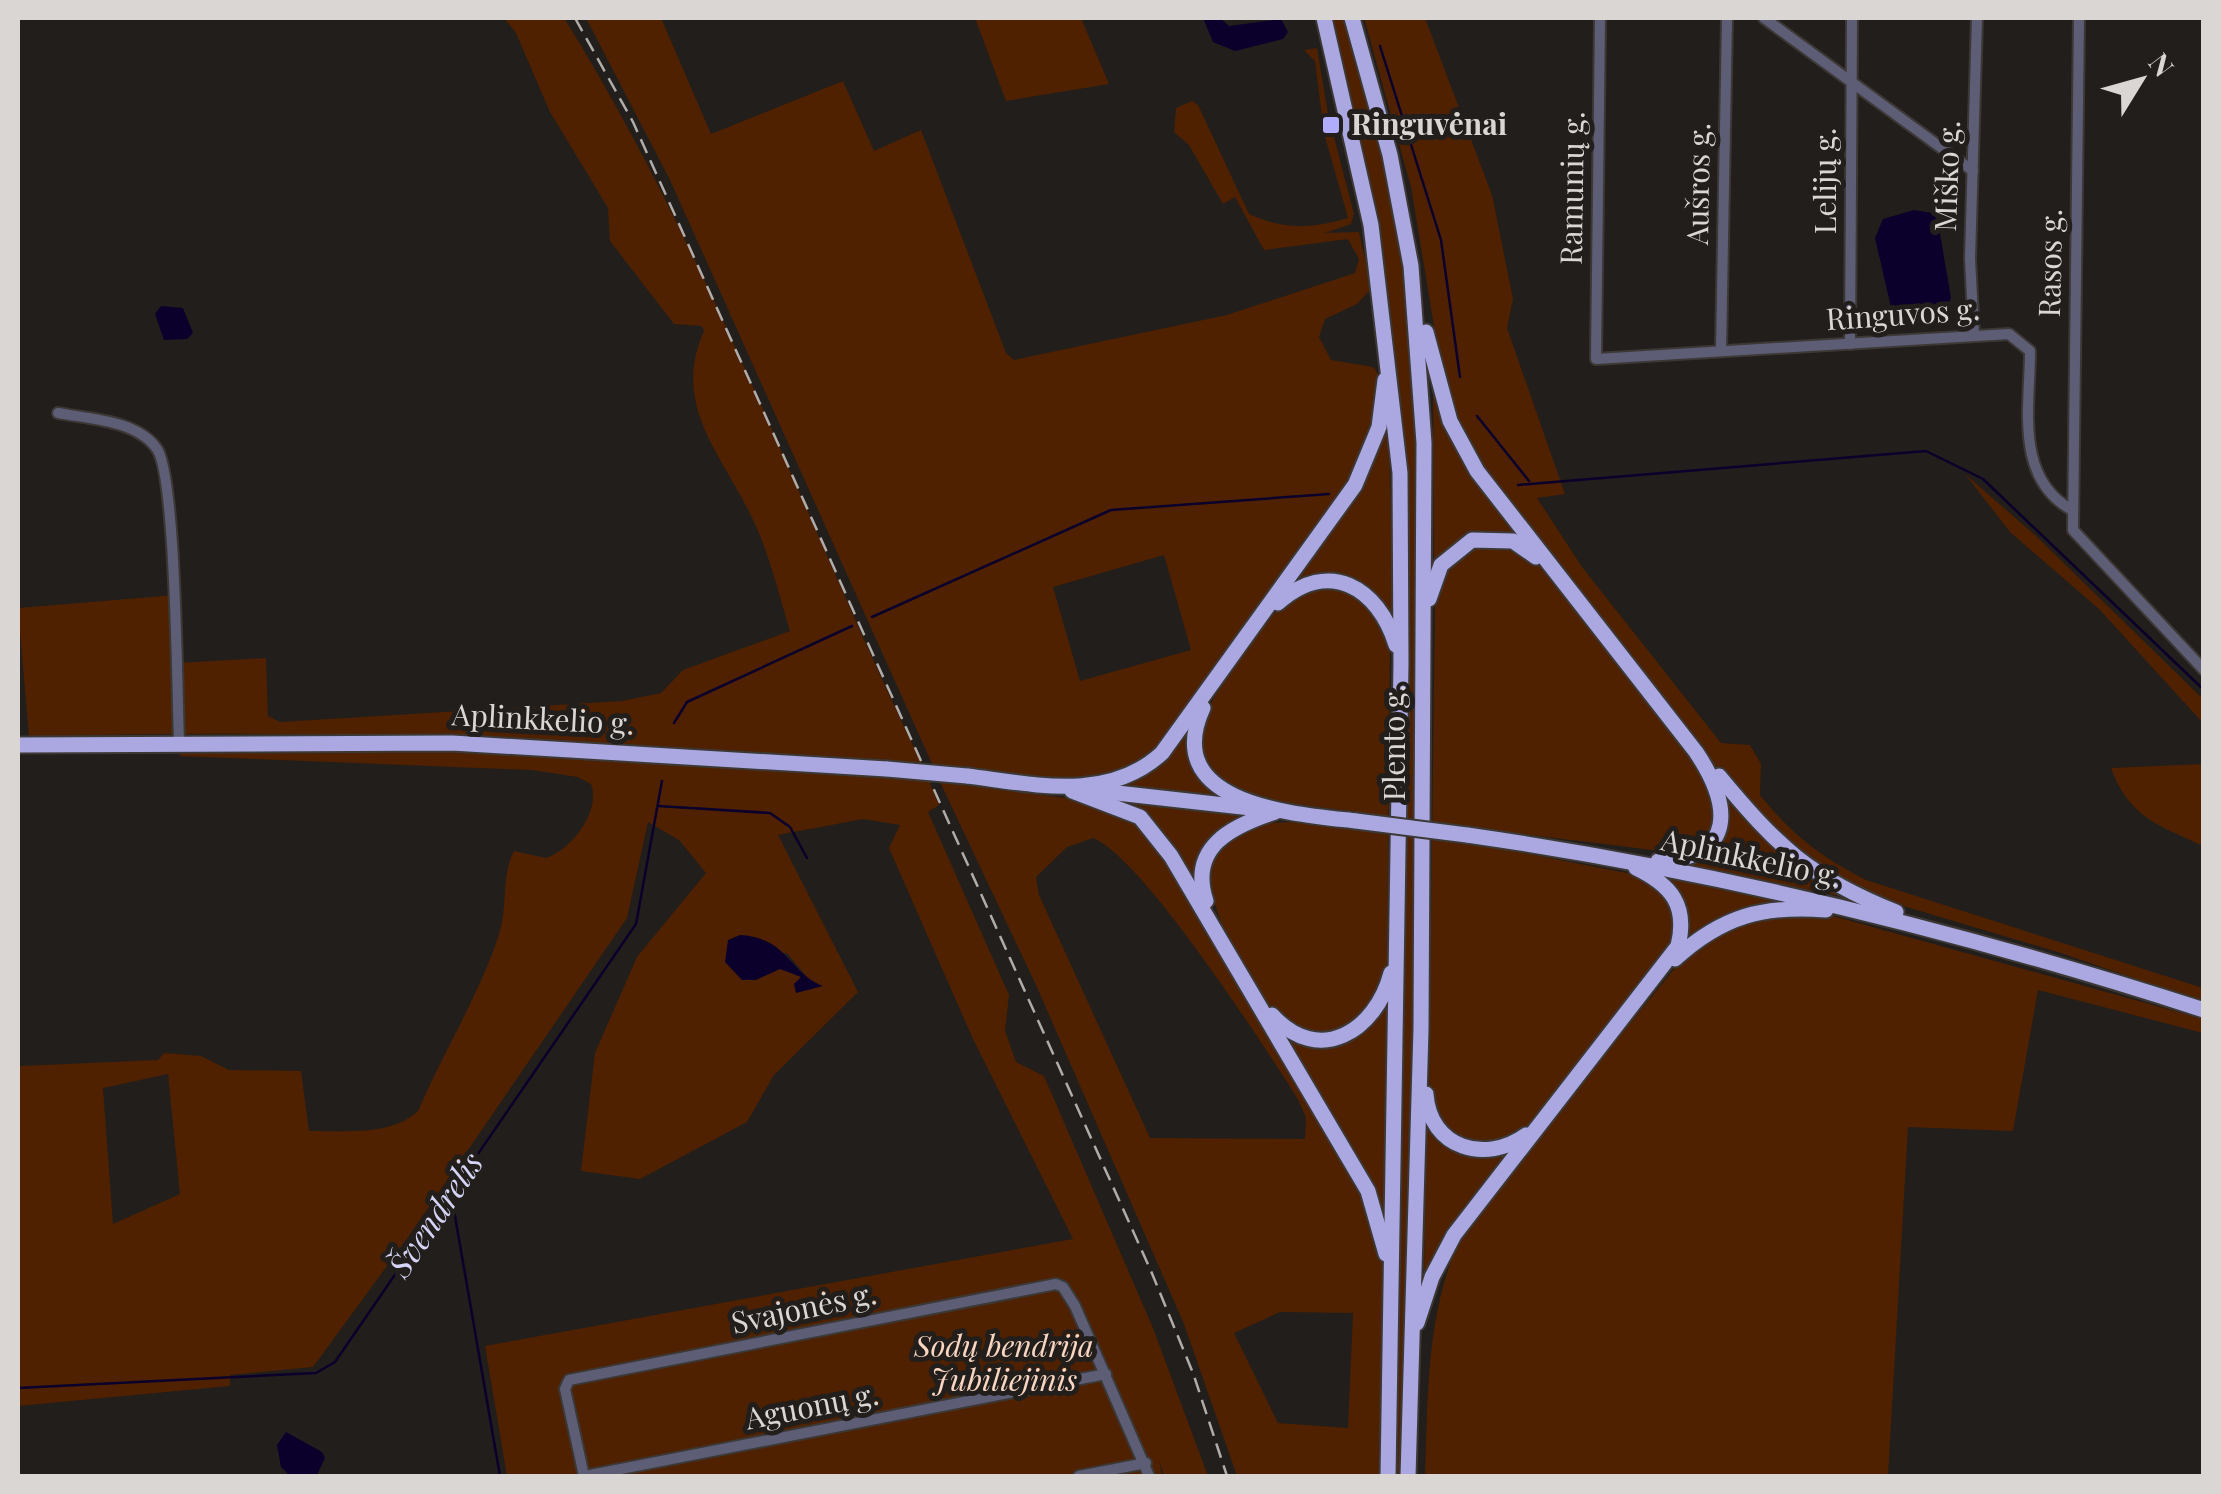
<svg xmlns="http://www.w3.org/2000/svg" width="2221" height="1494" font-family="'Playfair Display',serif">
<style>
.green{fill:#4f2100;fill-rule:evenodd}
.water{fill:#0b002b}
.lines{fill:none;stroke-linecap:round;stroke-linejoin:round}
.stream{stroke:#0b002b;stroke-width:2.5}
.minor-casing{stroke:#3c3835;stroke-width:14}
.trunk-casing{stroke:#3c3835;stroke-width:19}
.minor{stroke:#5e5d76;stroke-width:10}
.trunk{stroke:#aba8e1;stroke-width:15}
.rail{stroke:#afacaa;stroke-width:2.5;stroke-dasharray:15 8;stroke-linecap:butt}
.trunk-bridge-casing{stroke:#3c3835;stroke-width:19;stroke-linecap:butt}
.trunk-bridge{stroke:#aba8e1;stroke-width:15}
.poi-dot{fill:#b1adfa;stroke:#221e1b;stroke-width:4}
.labels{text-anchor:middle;stroke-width:10;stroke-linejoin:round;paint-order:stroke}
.poi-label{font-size:30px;font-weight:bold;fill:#d9d6d4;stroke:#221e1b;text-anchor:start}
.street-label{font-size:30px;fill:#d9d6d4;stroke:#221e1b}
.park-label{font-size:30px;font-style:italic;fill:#f9d6c2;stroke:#221e1b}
.water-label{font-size:32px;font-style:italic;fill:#d5d4f6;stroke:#221e1b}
</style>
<rect width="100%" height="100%" fill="#221e1b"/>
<g class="green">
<path d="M504,18h60c145,232 238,499 358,746 -298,-22 -594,-37 -893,-27l-11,-129 158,-13 2,68 88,-5 2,58 12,6 342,-21 39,-8 22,-23 107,-39c-11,-36 -20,-75 -36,-109 -30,-66 -84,-115 -50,-191l-2,-5 -28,-2 -64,-83 -2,-33 -58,-96 -34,-79z"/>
<path d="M586,18h75l50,116 132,-53 31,70 47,-21 85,223 8,7 213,-45 128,-42 4,-14 -11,-20 -84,11 -29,-53 -12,7 -34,-59 -15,-13 2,-24 16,-7 6,4 51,109c35,16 62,15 99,4l-24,-85 -9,-72 -11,-11 13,-2 11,66 26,100 -3,10 -26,9 34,-1 13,56 -15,16 -32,15 -6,18 12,23 42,7c19,19 -1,71 -9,94 -12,32 -202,293 -228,305 -49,24 -147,4 -203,0l-263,-586zM1164,555l27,95 -111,31 -27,-94z"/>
<path d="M975,18h106l28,66 -103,17z"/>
<path d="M1328,18h18l54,214 20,217 -11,799 -8,228h-9l11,-341 7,-577 -20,-251 -26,-156z"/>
<path d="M1364,18h61l67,177 21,104 -6,29 58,166 -28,4 45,69 139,176 29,2 11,19 -1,31c31,39 61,62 106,85l337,108v14l-142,-49 -201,-60 -85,-57 -73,-86 -212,-270 -34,-61 -18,-69 -27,-163z"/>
<path d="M1433,376l89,161c-37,-9 -66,-5 -88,28z"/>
<path d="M1388,420l6,202c-23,-50 -58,-39 -104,-36l75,-109z"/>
<path d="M1965,474l71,62 167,163v24l-104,-114 -89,-77z"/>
<path d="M1499,541l36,20 167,208 16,32 -8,34 -33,18 -219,-27 -1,14 185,36c36,21 38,42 26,80l-131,160 -15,17 -22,11h-28l-29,-17 -14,-35 6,-492c10,-38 23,-55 64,-59z"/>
<path d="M1336,585l23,7 31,44 -3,334 -20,47 -40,19c-13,-2 -26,-5 -37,-12 -36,-22 -106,-145 -70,-182 30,-31 105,-17 143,-14l1,-15c-37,-6 -121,-10 -147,-36 -11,-10 -17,-27 -17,-41 0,-30 68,-121 92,-140 12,-9 30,-9 44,-11z"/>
<path d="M1191,728l-1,15 38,55 -111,-11 37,-19z"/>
<path d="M398,747l483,27 48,7 10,24 -11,7 81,183 -4,36 11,31 28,14 109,252 55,148h-44l-5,-16 3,16h-655l-22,-130 588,-107 -100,-200 -84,-191 11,-23 -37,-6 -85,16 80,157 -84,83 -27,47 -107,57 -59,-8 14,-118 42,-96 69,-84 -27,-33 -31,-18 -21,96 -218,318 -96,131 -83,8v11l-212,20v-451l2,111 138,-6 6,-7 37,3 28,14 72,1 8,60c36,-1 81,6 109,-20 24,-56 64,-122 81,-177 9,-26 2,-59 15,-83l32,7c25,-8 55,-46 45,-74l-13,-7 -46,-7 -353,-14 5,-8zM727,953h60l25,30 8,1h-26l8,-6 -14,-8 -63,-7zM168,1074l12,120 -67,30 -10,-136z"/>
<path d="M2203,764v82c-44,-21 -74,-28 -92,-78z"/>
<path d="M940,782l141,18 48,15 35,38 205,351 14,56 -4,216h-142l-53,-152 -148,-339zM1093,838c50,20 172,209 206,263l7,17 -1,21 -155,-1 -111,-243 -3,-18 31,-30zM1280,1312l73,1 -5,115 -70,-5 -44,-90z"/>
<path d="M1728,795l60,66 56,36 -162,-34 41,-32z"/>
<path d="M1129,802l119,13 -37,24 -16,48 -48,-72z"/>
<path d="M1667,876l118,24 -54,13 -48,32c8,-28 4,-47 -16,-69z"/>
<path d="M1826,914l377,105v14l-165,-43 -25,141 -105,-4 -20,349h-463c3,-79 1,-156 32,-231l-3,-4 233,-288 54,-36z"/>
<path d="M1389,1001l-2,228 -25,-66 -79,-130c48,0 78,12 106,-32z"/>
<path d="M1426,1118l69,38 18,-4 -89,130z"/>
</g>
<g class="water">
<path d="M1203,18h17l9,8 52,-7 7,13 -5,7 -48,12 -22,-9z"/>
<path d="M1914,210l19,3 5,9 13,76 -8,16 -40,6 -10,-4 -18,-78 8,-19z"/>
<path d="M161,306l22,2 10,25 -6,6 -23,1 -9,-26z"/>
<path d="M740,935c47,2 50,39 83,51l-27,7 -2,-9 7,-7 -21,-8 -24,11h-14l-17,-18 3,-22z"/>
<path d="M286,1432l36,20 3,6 -8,17h-28l-8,-8 -4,-22z"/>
</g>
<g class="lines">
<g class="stream">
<path d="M1380,46l61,194 19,137"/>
<path d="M1477,416l52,65"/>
<path d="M1518,485l408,-34 57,28 221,211"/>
<path d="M872,617l239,-107 218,-16"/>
<path d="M674,723l13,-21 165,-76"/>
<path d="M658,806l112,7 20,14 17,31"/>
<path d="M451,1193l49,283"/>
<path d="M18,1388l298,-15 19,-11 301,-438 26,-143"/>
</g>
<g class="minor-casing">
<g id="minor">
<path d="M1600,18l-4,341 413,-25 21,17c0,55 -16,127 42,159"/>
<path d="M1764,18l209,153"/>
<path d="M2079,18l-6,512 131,140"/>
<path d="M1974,335l-4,-76 7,-241"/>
<path d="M1850,344l2,-326"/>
<path d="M1721,351l6,-333"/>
<path d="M58,413c31,6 79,7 99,36 19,27 20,245 22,292"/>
<path d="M584,1476l-19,-87 4,-9 487,-96 7,3 12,19 74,170"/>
<path d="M585,1476l521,-102"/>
<path d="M1079,1476l67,-13"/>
</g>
</g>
<g class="trunk-casing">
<g id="trunk">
<path d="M1324,18l47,207 29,248 1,190 -13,813"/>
<path d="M1352,18l38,137 21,111 13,177 -3,586 -13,447"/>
<path d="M1426,332l24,89 27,50 219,281c34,51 43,106 -38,109"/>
<path d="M1429,599l12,-34 31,-25 41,1 23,16"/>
<path d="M1278,603c51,-45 100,-16 118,42"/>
<path d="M1203,708c-44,97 92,106 153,113"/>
<path d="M18,745l434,-2 435,26"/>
<path d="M967,776c66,8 141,27 195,-23l193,-268 24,-58 6,-47"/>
<path d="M1719,776c59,71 90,101 177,136"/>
<path d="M1090,790l161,18"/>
<path d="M1072,791l68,26 31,39 197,335 18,63"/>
<path d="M1467,835c251,36 496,97 737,175"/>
<path d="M1206,901c-18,-54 26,-75 69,-89"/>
<path d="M1675,959c47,-43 88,-54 151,-49"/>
<path d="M1272,1015c47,52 104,16 119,-42"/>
<path d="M1426,1094c4,55 60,70 100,41"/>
<path d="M1417,1323l15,-46 22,-42 224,-289c10,-41 -7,-61 -42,-78"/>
</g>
</g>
<use href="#minor" class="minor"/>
<use href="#trunk" class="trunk"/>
<path class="rail" d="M575,18l58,104 518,1149 42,102 34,103"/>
<g class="trunk-bridge-casing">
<g id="trunk-bridge">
<path d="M887,769l80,7"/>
<path d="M1356,821l111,14"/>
</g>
</g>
<use href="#trunk-bridge" class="trunk-bridge"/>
</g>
<rect class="poi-dot" x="1321" y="115" width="20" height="20" rx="5"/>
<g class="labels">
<g class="poi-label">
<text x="1351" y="135">Ringuvėnai</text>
</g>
<g class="street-label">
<text transform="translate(1948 176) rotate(-88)" y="10">Miško g.</text>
<text transform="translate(1826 181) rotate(-90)" y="10">Lelijų g.</text>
<text transform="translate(1699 184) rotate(-89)" y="10">Aušros g.</text>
<text transform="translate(1573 188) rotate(-89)" y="10">Ramunių g.</text>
<text transform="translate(2051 263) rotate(-89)" y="10">Rasos g.</text>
<text transform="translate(1903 315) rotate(-4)" y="10">Ringuvos g.</text>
<text transform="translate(543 720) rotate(3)" y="10">Aplinkkelio g.</text>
<text transform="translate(1395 743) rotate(-90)" y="10">Plento g.</text>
<text transform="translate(1751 859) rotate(12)" y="10">Aplinkkelio g.</text>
<text transform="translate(804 1309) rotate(-12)" y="10">Svajonės g.</text>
<text transform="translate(812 1407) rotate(-11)" y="10">Aguonų g.</text>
</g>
<g class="park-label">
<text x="1004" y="1357">Sodų bendrija<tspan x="1004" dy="34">Jubiliejinis</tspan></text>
</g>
<g class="water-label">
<text transform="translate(436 1215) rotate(-56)" y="11">Švendrelis</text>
</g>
</g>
<rect width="2221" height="1494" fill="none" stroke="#d9d6d4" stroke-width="40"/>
<g transform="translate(2141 80) rotate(53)" stroke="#221e1b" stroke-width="8" paint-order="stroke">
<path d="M0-8L18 38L0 25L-18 38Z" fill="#d9d6d4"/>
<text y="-15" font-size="28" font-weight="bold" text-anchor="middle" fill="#d9d6d4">N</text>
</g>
</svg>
